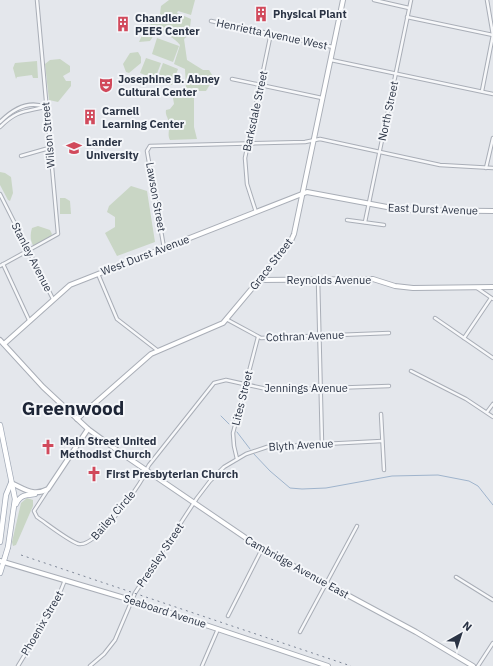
<svg xmlns="http://www.w3.org/2000/svg" width="493" height="666" font-family="'IBM Plex Sans',sans-serif">
<style>
.green{fill:#c9d6c5}
.lines{fill:none;stroke-linecap:round;stroke-linejoin:round}
.stream{stroke:#9fb4cc;stroke-width:1}
.street-casing{stroke:#a9aeb7;stroke-width:4.5}
.secondary-casing{stroke:#a9aeb7;stroke-width:6}
.primary-casing{stroke:#a3abb8;stroke-width:6}
.street{stroke:#f7f8fa;stroke-width:2.5}
.secondary{stroke:#fff;stroke-width:4}
.primary{stroke:#fff;stroke-width:4.5}
.rail{stroke:#7d8696;stroke-width:1;stroke-dasharray:2 4;stroke-linecap:butt}
.primary-bridge-casing{stroke:#a3abb8;stroke-width:6;stroke-linecap:butt}
.primary-bridge{stroke:#fff;stroke-width:4.5}
.labels{text-anchor:middle;stroke-width:4;stroke-linejoin:round;paint-order:stroke}
.poi-label{font-size:11px;font-weight:bold;fill:#2b3445;stroke:#f4f6f9;text-anchor:start}
.street-label{font-size:11px;fill:#2b3445;stroke:#f4f6f9}
.town-label{font-size:19px;font-weight:bold;fill:#1d2536;stroke:#f4f6f9}
</style>
<rect width="100%" height="100%" fill="#e4e7ec"/>
<g class="green">
<path d="M169,0h26l-4,15 -13,-4 -1,2 14,6 -2,16 -5,4 3,21 16,10h6l5,8 -8,13h-16l-4,-3 -1,-19 -11,-5 6,-19c-5,-7 -15,-12 -24,-13l-6,9 -11,1 5,-11 4,-2 7,-13 5,-2 1,-8z"/>
<path d="M157,38l22,8 -6,16 -21,-8z"/>
<path d="M138,52l3,5v6l-12,10 -3,-1 -3,-8 7,-11z"/>
<path d="M146,58l15,5 -6,16 -15,-6z"/>
<path d="M60,59l10,7v6l-7,4 3,5h5v5l-13,16 -9,-2 -4,-36 5,-4z"/>
<path d="M37,61l1,17h-5l-1,-3 -15,2 -1,2 -3,-11 2,-5z"/>
<path d="M163,63l15,6 -6,16 -15,-6z"/>
<path d="M183,91l11,7v29l3,12 -27,1c-3,-5 0,-11 -1,-17 -1,-6 -4,-8 -3,-13l4,-1 4,-5 -1,-6 3,-5z"/>
<path d="M0,172l5,1 6,4 2,16 -3,8 -2,-1 -8,-15z"/>
<path d="M131,186l16,5 8,51 -38,14 -12,-23 10,-6v-10l-8,-5 2,-6z"/>
<path d="M60,198h5l5,3 1,13h-11z"/>
<path d="M38,226l12,4 2,4 -2,4 -16,9c-4,-6 -4,-12 -2,-19z"/>
<path d="M27,498l6,2v6l-17,39 -3,1 -1,-4 9,-39z"/>
</g>
<g class="lines">
<g class="stream">
<path d="M221,416l8,8"/>
<path d="M237,432l13,17"/>
<path d="M253,453l17,18 20,17 12,1 24,-1 66,-12 46,-1 31,6 9,5 15,19"/>
</g>
<g class="street-casing">
<g id="street">
<path d="M374,0l35,8"/>
<path d="M407,17l86,18"/>
<path d="M211,21l122,26"/>
<path d="M331,60l162,34"/>
<path d="M232,79l90,19"/>
<path d="M482,91l11,-56 -6,-35"/>
<path d="M0,122c12,-12 28,-22 45,-15"/>
<path d="M0,127c17,-17 24,-15 45,-20"/>
<path d="M21,156l28,-8"/>
<path d="M486,168l7,-30"/>
<path d="M0,194l53,105"/>
<path d="M256,212l-9,-28 -2,-26 26,-125"/>
<path d="M347,220l37,5"/>
<path d="M365,222l46,-222"/>
<path d="M164,248l-17,-97 3,-5 155,-4 15,-3 120,26 53,3"/>
<path d="M3,264l26,56"/>
<path d="M0,266l58,-32 -21,-234"/>
<path d="M98,274l19,45 40,31"/>
<path d="M318,279l4,165"/>
<path d="M477,288l16,11"/>
<path d="M435,318l58,40"/>
<path d="M226,319l35,19 128,-5"/>
<path d="M464,338l27,-40"/>
<path d="M411,371l55,28 27,18"/>
<path d="M487,412l6,-8"/>
<path d="M381,414l3,56"/>
<path d="M237,459l-3,-13 -1,-13 25,-96"/>
<path d="M47,491l-13,20 3,6c9,6 33,25 42,27 17,3 57,-54 65,-68 2,-4 3,-8 5,-11l65,-82 12,-3 45,10 118,-4"/>
<path d="M456,577l37,23"/>
<path d="M228,616l34,-67"/>
<path d="M300,632l57,-106"/>
<path d="M18,666l37,-61 10,-25"/>
<path d="M90,666l14,-12 11,-14 20,-47 62,-95 13,-17 14,-14 22,-13 21,-7 115,-6"/>
<path d="M202,666l16,-37"/>
<path d="M478,666l15,-23"/>
</g>
</g>
<g class="secondary-casing">
<g id="secondary">
<path d="M260,280l113,-1 22,7 18,2 80,-1"/>
<path d="M0,340l43,47 45,42 33,24 141,96 154,83 57,34"/>
<path d="M4,344l66,-59 237,-93 96,18 90,1"/>
<path d="M77,419l74,-65 72,-31 67,-80 4,-9 49,-234"/>
<path d="M11,483c14,6 22,14 37,6l40,-60"/>
<path d="M0,561l131,39 197,66"/>
</g>
</g>
<g class="primary-casing">
<g id="primary">
<path d="M0,425l15,74 -7,48"/>
<path d="M16,504c4,-9 10,-9 19,-10"/>
<path d="M0,542l6,-47 5,-12"/>
<path d="M0,573l5,-16"/>
</g>
</g>
<use href="#street" class="street"/>
<use href="#secondary" class="secondary"/>
<use href="#primary" class="primary"/>
<path class="rail" d="M21,555l330,111"/>
<g class="primary-bridge-casing">
<path id="primary-bridge" d="M5,557l3,-10"/>
</g>
<use href="#primary-bridge" class="primary-bridge"/>
</g>
<defs>
<g id="building-bare" transform="scale(1.2)"><path d="M-4-6H4V6H1V3H-1V6H-4ZM-2.5-4.3h1.7v1.8h-1.7ZM.8-4.3h1.7v1.8H.8ZM-2.5-1h1.7V.8h-1.7ZM.8-1h1.7V.8H.8Z" fill="#d1495b" stroke="#f4f6f9" stroke-width="2.5" paint-order="stroke"/></g>
<g id="theatre-bare" transform="scale(1.2)"><path d="M-5-5.5Q0-4 5-5.5V0Q5 5 0 6Q-5 5-5 0ZM-3.3-2.5H-1v1.5H-3.3ZM1-2.5H3.3v1.5H1ZM-2.8 1Q0 5.5 2.8 1Z" fill="#d1495b" stroke="#f4f6f9" stroke-width="2.5" paint-order="stroke"/></g>
<g id="university-bare" transform="scale(1.2)"><path d="M0-5L7-2L0 1L-7-2ZM-4 1L0 2.5L4 1V4Q0 6-4 4Z" fill="#d1495b" stroke="#f4f6f9" stroke-width="2.5" paint-order="stroke"/></g>
<g id="church-bare" transform="scale(1.2)"><path d="M-1.2-6h2.4v3.5h3.3v2.4h-3.3V6h-2.4V-.1h-3.3v-2.4h3.3Z" fill="#d1495b" stroke="#f4f6f9" stroke-width="2.5" paint-order="stroke"/></g>
</defs>
<g fill-rule="evenodd">
<use href="#building-bare" x="261" y="14"/>
<use href="#building-bare" x="123" y="24"/>
<use href="#theatre-bare" x="106" y="85"/>
<use href="#building-bare" x="90" y="117"/>
<use href="#university-bare" x="74" y="148"/>
<use href="#church-bare" x="48" y="447"/>
<use href="#church-bare" x="94" y="474"/>
</g>
<g class="labels">
<g class="poi-label">
<text x="273" y="18">Physical Plant</text>
<text x="135" y="22">Chandler<tspan x="135" dy="13">PEES Center</tspan></text>
<text x="118" y="83">Josephine B. Abney<tspan x="118" dy="13">Cultural Center</tspan></text>
<text x="102" y="115">Carnell<tspan x="102" dy="13">Learning Center</tspan></text>
<text x="86" y="146">Lander<tspan x="86" dy="13">University</tspan></text>
<text x="60" y="445">Main Street United<tspan x="60" dy="13">Methodist Church</tspan></text>
<text x="106" y="478">First Presbyterian Church</text>
</g>
<g class="street-label">
<text transform="translate(272 34) rotate(12)" y="4">Henrietta Avenue West</text>
<text transform="translate(255 111) rotate(-78)" y="4">Barksdale Street</text>
<text transform="translate(388 111) rotate(-78)" y="4">North Street</text>
<text transform="translate(48 135) rotate(-95)" y="4">Wilson Street</text>
<text transform="translate(156 197) rotate(80)" y="4">Lawson Street</text>
<text transform="translate(433 209) rotate(2)" y="4">East Durst Avenue</text>
<text transform="translate(145 255) rotate(-21)" y="4">West Durst Avenue</text>
<text transform="translate(32 257) rotate(63)" y="4">Stanley Avenue</text>
<text transform="translate(271 264) rotate(-52)" y="4">Grace Street</text>
<text x="329" y="284">Reynolds Avenue</text>
<text transform="translate(305 336) rotate(-2)" y="4">Cothran Avenue</text>
<text x="306" y="392">Jennings Avenue</text>
<text transform="translate(242 398) rotate(-76)" y="4">Lites Street</text>
<text transform="translate(301 445) rotate(-3)" y="4">Blyth Avenue</text>
<text transform="translate(113 515) rotate(-49)" y="4">Bailey Circle</text>
<text transform="translate(160 555) rotate(-56)" y="4">Pressley Street</text>
<text transform="translate(297 567) rotate(29)" y="4">Cambridge Avenue East</text>
<text transform="translate(165 611) rotate(18)" y="4">Seaboard Avenue</text>
<text transform="translate(42 623) rotate(-60)" y="4">Phoenix Street</text>
</g>
<g class="town-label">
<text x="73" y="415">Greenwood</text>
</g>
</g>
<g transform="translate(461 634) rotate(39)" stroke="#f4f6f9" stroke-width="3" paint-order="stroke">
<path d="M0-3L7 15L0 10L-7 15Z" fill="#2b3445"/>
<text y="-6" font-size="11" font-weight="bold" text-anchor="middle" fill="#2b3445">N</text>
</g>
</svg>
